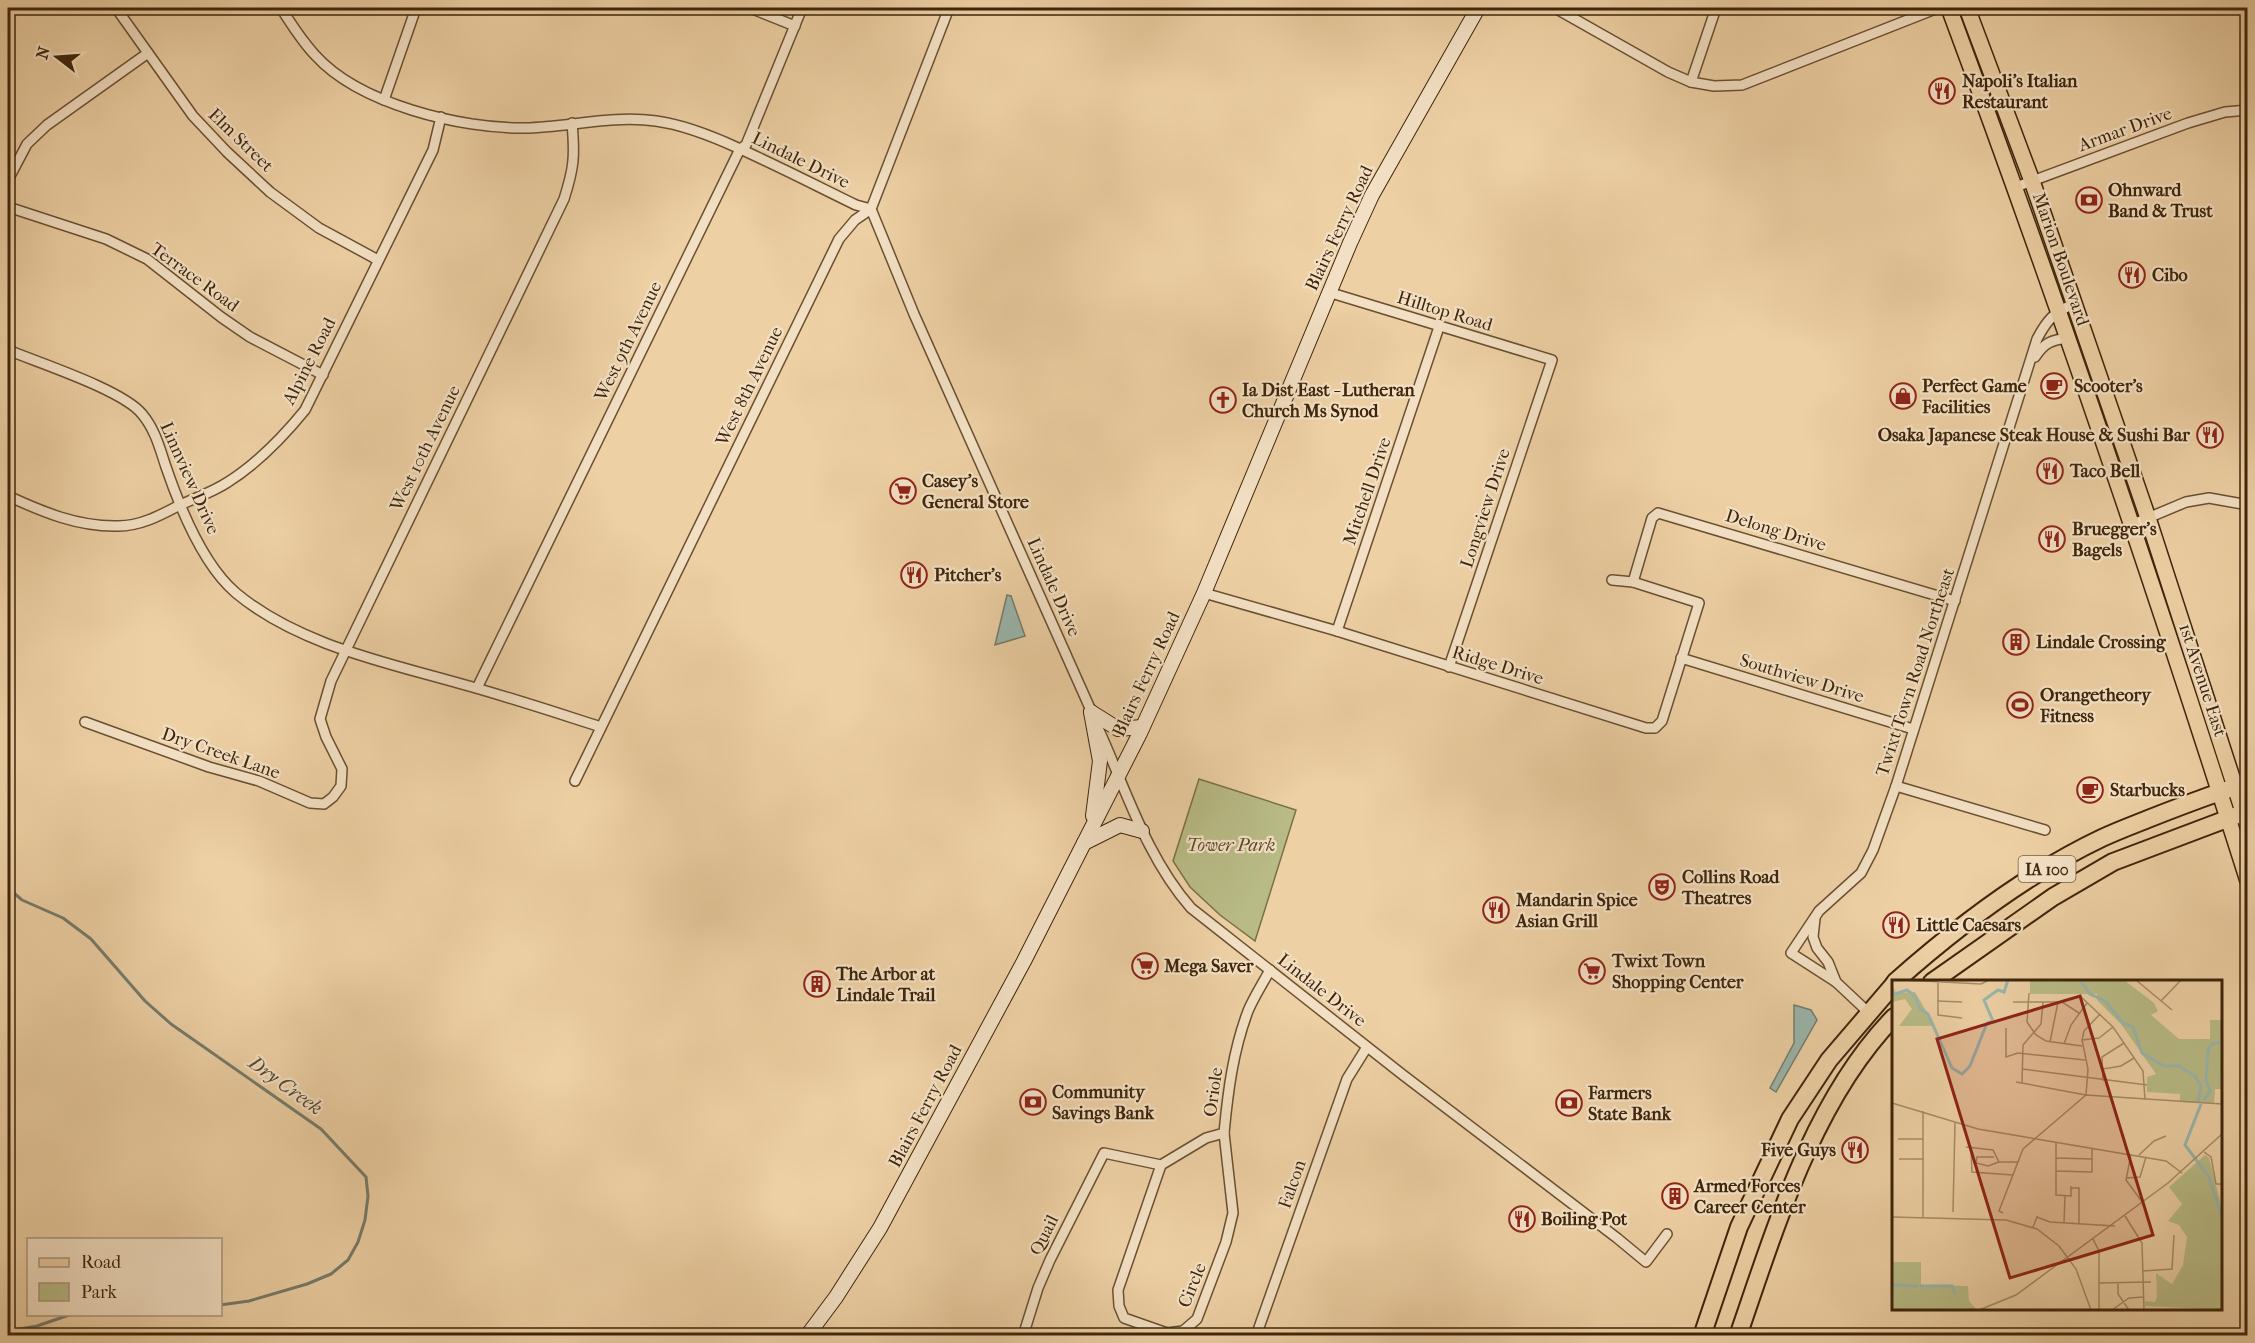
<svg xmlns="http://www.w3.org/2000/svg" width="2255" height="1343" font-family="'IM FELL French Canon',serif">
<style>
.green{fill:#b8bb86;stroke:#7b7048;stroke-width:1.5}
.water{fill:#9ab6ad;stroke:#757c6c;stroke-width:1.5}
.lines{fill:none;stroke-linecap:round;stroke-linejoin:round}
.stream{stroke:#757c6c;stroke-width:3}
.street-casing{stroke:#6a5031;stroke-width:12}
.secondary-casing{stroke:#3e250b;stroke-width:16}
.primary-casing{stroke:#3e250b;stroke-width:18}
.highway-casing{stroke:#3e250b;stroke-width:20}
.street{stroke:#f3e0c4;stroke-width:9}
.secondary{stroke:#f3e0c4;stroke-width:14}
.primary{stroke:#edd0a4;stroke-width:15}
.highway{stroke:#edd0a4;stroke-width:16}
.labels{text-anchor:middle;stroke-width:4.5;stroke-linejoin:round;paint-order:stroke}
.shield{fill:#f3e0c4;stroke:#745d42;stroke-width:1.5}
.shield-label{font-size:16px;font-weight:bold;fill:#3e250b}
.poi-label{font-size:18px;font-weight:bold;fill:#3e250b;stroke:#f3e0c4;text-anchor:start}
.street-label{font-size:18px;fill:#3e250b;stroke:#f3e0c4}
.park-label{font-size:18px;font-style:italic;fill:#5c4a2a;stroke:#f3e0c4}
.water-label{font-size:20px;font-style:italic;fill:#554934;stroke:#f3e0c4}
.inset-river{fill:none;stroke:#9ab6ad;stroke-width:3}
.inset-road{fill:none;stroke:#a78c67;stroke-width:1.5}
.view{fill:#8f2418;fill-opacity:0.15;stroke:#8f2418;stroke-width:3}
.inset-edge{fill:none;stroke:#3e250b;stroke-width:3}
</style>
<rect width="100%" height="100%" fill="#edd0a4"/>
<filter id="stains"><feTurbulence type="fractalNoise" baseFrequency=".00333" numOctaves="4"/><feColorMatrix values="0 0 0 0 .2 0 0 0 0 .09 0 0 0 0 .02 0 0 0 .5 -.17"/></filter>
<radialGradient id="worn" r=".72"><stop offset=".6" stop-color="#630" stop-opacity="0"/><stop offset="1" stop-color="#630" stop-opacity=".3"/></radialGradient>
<path class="green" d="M1199,779l97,31 -41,131 -35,-26 -30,-28 -17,-26z"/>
<g class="water">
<path d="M1007,595l4,1 14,40 -30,9z"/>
<path d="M1794,1005l17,5 6,10 -41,72 -6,-4 24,-45z"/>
</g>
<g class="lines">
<g class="stream">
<path d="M8,888l14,12 41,18 28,21 54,62 26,23 150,105 45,48 2,19 -3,24 -7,22 -10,18 -17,14 -24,10 -58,17 -29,4"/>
<path d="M8,1331l29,-5 35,-12"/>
</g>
<g class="street-casing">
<g id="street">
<path d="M116,8l77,108 34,36 43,40 49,36 59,32"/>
<path d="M281,8c10,16 21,33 34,47 44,49 146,74 210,73 44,-1 87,-13 131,-7 29,4 56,15 82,27 40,18 79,38 118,57l15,4"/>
<path d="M750,8l45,18"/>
<path d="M1555,8l113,64 23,10 23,4 28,-1 196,-77"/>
<path d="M1691,82l25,-74"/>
<path d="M384,100l32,-92"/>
<path d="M8,180l19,-36 20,-19 101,-72"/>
<path d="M2016,187l172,-64 37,-11 23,-2"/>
<path d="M8,207l98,32 41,20 74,58 29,20 73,38"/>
<path d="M871,209l43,105 179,401"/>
<path d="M1328,292l224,68 -103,307"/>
<path d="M8,350c31,13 115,40 134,64 13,15 18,35 24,53 14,41 37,98 70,126 61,51 148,69 222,90 48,13 96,29 143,44"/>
<path d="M2035,357c9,-14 16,-17 33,-19"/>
<path d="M8,496c35,16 70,31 110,30 22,0 41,-10 60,-20 17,-8 35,-14 50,-24 30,-19 55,-45 77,-72l128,-260 8,-33"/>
<path d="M2131,525l55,-23 23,-4 39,7"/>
<path d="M1633,582l19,-64 6,-5 297,88"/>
<path d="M1204,593l133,38 309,97h9l7,-7 37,-118 -66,-21 -21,-2"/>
<path d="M1337,631l102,-304"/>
<path d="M1681,658l232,71"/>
<path d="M477,688l263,-539 6,-4 56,-137"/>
<path d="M85,722l124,45 50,14 51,22 14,1 9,-7 8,-11 1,-17 -16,-32 -6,-18 11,-38 233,-482c10,-31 11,-43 8,-76"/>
<path d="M1098,728c28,61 48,129 93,180l212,167 214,163 29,24 21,-28"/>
<path d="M575,781l264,-542 16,-19 16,-11 78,-201"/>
<path d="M1896,786l149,44"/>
<path d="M1815,918l-2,19 4,11 11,14 8,20"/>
<path d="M1869,1013l-33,-31 -45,-29 28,-42 42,-38 12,-23 23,-64 141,-447c10,-19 17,-27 37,-35"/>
<path d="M1161,1165l-43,125 1,16 5,12 43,15 16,-2 14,-12 29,-77 7,-29 -9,-80"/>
<path d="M1023,1336l15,-48 12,-28 54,-107 57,12 45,-27 18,-5c4,-42 9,-82 24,-122 6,-14 15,-28 22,-41"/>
<path d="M1256,1336l91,-257 20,-32"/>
</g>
</g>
<g class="secondary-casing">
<g id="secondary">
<path d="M1091,712l9,49 -7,55"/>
<path d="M1091,712l27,17 24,-2"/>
<path d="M1084,843l36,-18 22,6"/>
<path d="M807,1336l29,-39 44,-69 144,-267 116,-228 64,-140 146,-350 22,-48 106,-187"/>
</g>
</g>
<g class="primary-casing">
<g id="primary">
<path d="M1949,8c107,288 206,580 299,873"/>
<path d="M1967,8l65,173 116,337 100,309"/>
</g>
</g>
<g class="highway-casing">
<g id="highway">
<path d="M1895,982c63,-56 131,-108 207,-144 15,-7 31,-13 46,-19 33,-13 66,-26 100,-36"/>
<path d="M1932,982l121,-85 60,-35 135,-51"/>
<path d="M1702,1336l37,-109 51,-108 39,-59 65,-76"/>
<path d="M1738,1336c37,-107 75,-236 156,-319"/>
</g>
</g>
<use href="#street" class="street"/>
<use href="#secondary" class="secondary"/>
<use href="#primary" class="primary"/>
<use href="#highway" class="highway"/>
</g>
<defs>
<g id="restaurant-ring" transform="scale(1.35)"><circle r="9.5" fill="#f3e0c4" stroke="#8f2418" stroke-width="1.5"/><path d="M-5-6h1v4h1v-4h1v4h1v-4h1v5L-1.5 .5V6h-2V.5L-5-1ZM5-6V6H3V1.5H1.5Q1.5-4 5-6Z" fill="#8f2418"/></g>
<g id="bank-ring" transform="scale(1.35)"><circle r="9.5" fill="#f3e0c4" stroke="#8f2418" stroke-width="1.5"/><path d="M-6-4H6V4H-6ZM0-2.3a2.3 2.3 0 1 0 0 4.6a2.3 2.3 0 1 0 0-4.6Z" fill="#8f2418"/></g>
<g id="cafe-ring" transform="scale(1.35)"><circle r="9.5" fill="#f3e0c4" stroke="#8f2418" stroke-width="1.5"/><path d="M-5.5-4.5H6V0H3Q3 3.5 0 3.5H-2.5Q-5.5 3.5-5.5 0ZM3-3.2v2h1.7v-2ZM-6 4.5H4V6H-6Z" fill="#8f2418"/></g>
<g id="shop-ring" transform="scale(1.35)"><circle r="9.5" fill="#f3e0c4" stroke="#8f2418" stroke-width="1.5"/><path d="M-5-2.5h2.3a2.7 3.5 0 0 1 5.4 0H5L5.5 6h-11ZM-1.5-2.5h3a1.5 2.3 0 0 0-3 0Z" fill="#8f2418"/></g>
<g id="church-ring" transform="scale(1.35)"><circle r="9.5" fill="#f3e0c4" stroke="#8f2418" stroke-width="1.5"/><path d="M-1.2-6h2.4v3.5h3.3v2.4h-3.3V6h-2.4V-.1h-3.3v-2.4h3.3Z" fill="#8f2418"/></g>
<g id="supermarket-ring" transform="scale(1.35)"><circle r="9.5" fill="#f3e0c4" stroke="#8f2418" stroke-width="1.5"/><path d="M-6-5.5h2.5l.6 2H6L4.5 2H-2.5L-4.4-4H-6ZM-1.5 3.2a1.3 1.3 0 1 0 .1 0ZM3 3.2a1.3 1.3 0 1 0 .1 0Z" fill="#8f2418"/></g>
<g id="building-ring" transform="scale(1.35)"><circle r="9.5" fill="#f3e0c4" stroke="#8f2418" stroke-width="1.5"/><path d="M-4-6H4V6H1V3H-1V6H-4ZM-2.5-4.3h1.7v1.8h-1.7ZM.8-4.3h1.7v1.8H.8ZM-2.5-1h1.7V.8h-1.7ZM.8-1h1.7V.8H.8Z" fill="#8f2418"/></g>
<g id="stadium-ring" transform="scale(1.35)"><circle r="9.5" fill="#f3e0c4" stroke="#8f2418" stroke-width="1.5"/><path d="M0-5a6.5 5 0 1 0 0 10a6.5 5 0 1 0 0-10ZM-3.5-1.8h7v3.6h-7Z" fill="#8f2418"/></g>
<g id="theatre-ring" transform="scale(1.35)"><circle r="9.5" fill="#f3e0c4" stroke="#8f2418" stroke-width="1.5"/><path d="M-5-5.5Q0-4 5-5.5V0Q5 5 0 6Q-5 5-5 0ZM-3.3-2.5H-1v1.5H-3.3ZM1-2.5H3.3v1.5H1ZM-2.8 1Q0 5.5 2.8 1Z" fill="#8f2418"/></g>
</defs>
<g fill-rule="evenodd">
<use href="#restaurant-ring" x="1942" y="91"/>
<use href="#bank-ring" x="2089" y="200"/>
<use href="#restaurant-ring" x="2132" y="275"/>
<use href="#cafe-ring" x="2054" y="386"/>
<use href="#shop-ring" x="1903" y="396"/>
<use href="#church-ring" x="1223" y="400"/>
<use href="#restaurant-ring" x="2210" y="435"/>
<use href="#restaurant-ring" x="2050" y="471"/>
<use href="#supermarket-ring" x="903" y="491"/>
<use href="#restaurant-ring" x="2052" y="539"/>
<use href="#restaurant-ring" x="914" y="575"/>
<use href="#building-ring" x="2016" y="642"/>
<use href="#stadium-ring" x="2020" y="705"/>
<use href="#cafe-ring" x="2090" y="790"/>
<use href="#theatre-ring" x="1662" y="887"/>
<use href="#restaurant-ring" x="1496" y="910"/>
<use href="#restaurant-ring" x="1896" y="925"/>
<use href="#supermarket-ring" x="1145" y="966"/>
<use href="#supermarket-ring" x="1592" y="971"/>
<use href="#building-ring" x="817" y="984"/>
<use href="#bank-ring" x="1033" y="1102"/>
<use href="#bank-ring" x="1569" y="1103"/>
<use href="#restaurant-ring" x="1855" y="1150"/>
<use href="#building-ring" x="1675" y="1196"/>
<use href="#restaurant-ring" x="1522" y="1219"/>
</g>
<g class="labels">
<rect class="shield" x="2018.5" y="856" width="57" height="26" rx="4.5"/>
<g class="shield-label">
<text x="2047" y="875">IA 100</text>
</g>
<g class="poi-label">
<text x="1962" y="87">Napoli's Italian<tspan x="1962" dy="21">Restaurant</tspan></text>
<text x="2108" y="196">Ohnward<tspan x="2108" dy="21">Band &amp; Trust</tspan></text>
<text x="2152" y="281">Cibo</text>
<text x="1922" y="392">Perfect Game<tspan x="1922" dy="21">Facilities</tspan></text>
<text x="2074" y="392">Scooter's</text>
<text x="1242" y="396">Ia Dist East - Lutheran<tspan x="1242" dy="21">Church Ms Synod</tspan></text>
<text x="2190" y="441" text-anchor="end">Osaka Japanese Steak House &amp; Sushi Bar</text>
<text x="2070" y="477">Taco Bell</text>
<text x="922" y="487">Casey's<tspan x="922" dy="21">General Store</tspan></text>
<text x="2072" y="535">Bruegger's<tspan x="2072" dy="21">Bagels</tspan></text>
<text x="934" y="581">Pitcher's</text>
<text x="2036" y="648">Lindale Crossing</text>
<text x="2040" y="701">Orangetheory<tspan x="2040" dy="21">Fitness</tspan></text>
<text x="2110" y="796">Starbucks</text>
<text x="1682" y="883">Collins Road<tspan x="1682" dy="21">Theatres</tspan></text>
<text x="1516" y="906">Mandarin Spice<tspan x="1516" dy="21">Asian Grill</tspan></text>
<text x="1916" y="931">Little Caesars</text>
<text x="1612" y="967">Twixt Town<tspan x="1612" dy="21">Shopping Center</tspan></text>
<text x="1164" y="972">Mega Saver</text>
<text x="836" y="980">The Arbor at<tspan x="836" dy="21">Lindale Trail</tspan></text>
<text x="1052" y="1098">Community<tspan x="1052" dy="21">Savings Bank</tspan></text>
<text x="1588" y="1099">Farmers<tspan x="1588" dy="21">State Bank</tspan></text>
<text x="1836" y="1156" text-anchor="end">Five Guys</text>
<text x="1694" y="1192">Armed Forces<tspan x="1694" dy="21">Career Center</tspan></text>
<text x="1541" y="1225">Boiling Pot</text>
</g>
<g class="street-label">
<text transform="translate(2125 129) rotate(-20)" y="6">Armar Drive</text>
<text transform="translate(241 140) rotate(44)" y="6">Elm Street</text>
<text transform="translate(801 160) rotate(26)" y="6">Lindale Drive</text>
<text transform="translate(1339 228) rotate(-65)" y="6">Blairs Ferry Road</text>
<text transform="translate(2061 259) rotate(71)" y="6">Marion Boulevard</text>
<text transform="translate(195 277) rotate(36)" y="6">Terrace Road</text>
<text transform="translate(1445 311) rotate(17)" y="6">Hilltop Road</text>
<text transform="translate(628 341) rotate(-64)" y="6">West 9th Avenue</text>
<text transform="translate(309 361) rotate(-63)" y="6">Alpine Road</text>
<text transform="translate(749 386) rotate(-64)" y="6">West 8th Avenue</text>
<text transform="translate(425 448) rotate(-64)" y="6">West 10th Avenue</text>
<text transform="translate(190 478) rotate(66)" y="6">Linnview Drive</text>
<text transform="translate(1367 491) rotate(-71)" y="6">Mitchell Drive</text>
<text transform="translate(1485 508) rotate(-72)" y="6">Longview Drive</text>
<text transform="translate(1776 530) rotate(17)" y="6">Delong Drive</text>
<text transform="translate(1054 587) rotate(66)" y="6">Lindale Drive</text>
<text transform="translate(1498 665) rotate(17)" y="6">Ridge Drive</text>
<text transform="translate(1915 672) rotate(-72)" y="6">Twixt Town Road Northeast</text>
<text transform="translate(1146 674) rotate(-65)" y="6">Blairs Ferry Road</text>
<text transform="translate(1802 678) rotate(17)" y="6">Southview Drive</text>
<text transform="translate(2203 680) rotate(72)" y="6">1st Avenue East</text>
<text transform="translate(221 753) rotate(19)" y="6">Dry Creek Lane</text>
<text transform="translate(1322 990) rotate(38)" y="6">Lindale Drive</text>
<text transform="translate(1213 1092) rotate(-82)" y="6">Oriole</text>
<text transform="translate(925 1106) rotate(-62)" y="6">Blairs Ferry Road</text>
<text transform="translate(1292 1184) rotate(-71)" y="6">Falcon</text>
<text transform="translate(1044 1235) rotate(-64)" y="6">Quail</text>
<text transform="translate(1192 1285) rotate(-68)" y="6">Circle</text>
</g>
<g class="park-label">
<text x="1231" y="851">Tower Park</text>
</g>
<g class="water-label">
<text transform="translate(286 1085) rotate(36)" y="7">Dry Creek</text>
</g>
</g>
<g transform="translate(1892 980)">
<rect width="330" height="330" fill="#edd0a4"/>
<path d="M138,0h94l30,23 4,8 -7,4 28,24h31v-19h12v69h-7l-1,14 -34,-1v-8l-33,-2v-15l9,-3 -35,-50 -24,-24v-6h-67zM0,5l4,8 19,-1 20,34h-36l13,-17 -7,-10 -13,3zM313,175l4,3 13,51v101l-77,-4v-5l10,1 2,-5 -1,-24 16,11 11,-19 4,-28 -8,-12 -11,-4 14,-17 -13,-17zM0,282h29v23l47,1 1,15 8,9h-85z" fill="#b8bb86"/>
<path class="inset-river" d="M188,0l10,14 15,7 18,22 10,4 9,26 22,13h15l16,10 6,10 -3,16M0,15l15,-5 8,6 5,13 8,5 24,54 10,6 8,-8 17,-43 6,-2 -9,-21 14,-10 6,2 4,-12M312,120l6,-9 -4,-11 2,-30 4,-6 10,-2M309,124l-16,41 24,32 13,40M0,305l26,1M28,306h32l3,8"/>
<path class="inset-road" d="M12,0l77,4 8,-4M46,0v35l24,3M244,0l36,30M137,13l-2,29 9,13 10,6 36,5M187,15l34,32 30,44 2,29M45,21l25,1M269,21l20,-21M121,22h49l17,11M114,48v29l12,-4 67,7M190,60l17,-2 14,-11M158,62l8,-40M172,64l7,-19 16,-22M130,89l125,16M211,89l18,-3 13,-8M211,101l-1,-24 22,-14M124,102l70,13 136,9M130,103l1,-38 18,-21 2,-22M0,123l86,26 188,32 16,12M31,131v106M6,159h25M164,163v52l15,1v-10M74,167l27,3 6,12h19M79,168l1,24 41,3M312,172l7,5 5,27h6M239,174l-5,26 17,23M247,175l15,-14 12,-5M102,177h-17l-1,6 12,3 11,-4M164,178l36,1M7,179h25M164,191l36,1v-23M234,198l14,-1 6,-20M179,208h8v35M61,232l2,-90M111,233l-4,-2 24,-62 63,-54 2,-26 -6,-29 2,-9 16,-17M233,236l17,27 2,67M0,237l114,3 31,9 22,17 17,23 15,41M172,242l1,-27M141,247l4,-10 13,5 65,4M201,259l6,12v59M251,291l29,-2 2,-34M207,303l52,-1M226,303v11l11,16M87,330l37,-15 152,-112 54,-49M220,330l17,-12 15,-1"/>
<path class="view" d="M188,16l73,239 -143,43 -73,-239z"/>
<rect width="330" height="330" class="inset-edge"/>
</g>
<rect width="2255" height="1343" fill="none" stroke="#edd0a4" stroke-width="30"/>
<rect x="9" y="9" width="2237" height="1325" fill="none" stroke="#3e250b" stroke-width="3"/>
<rect x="15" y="15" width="2225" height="1313" fill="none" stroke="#3e250b" stroke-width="1.5"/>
<rect x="27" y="1238" width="195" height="78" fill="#f3e0c4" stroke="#ab957a" stroke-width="1.5"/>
<rect x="39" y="1258" width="30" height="9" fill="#edd0a4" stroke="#ab957a" stroke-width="1.5"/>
<text x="81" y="1268" font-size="18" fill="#3e250b">Road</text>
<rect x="39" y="1283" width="30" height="18" fill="#b8bb86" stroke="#ab957a" stroke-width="1.5"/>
<text x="81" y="1298" font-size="18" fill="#3e250b">Park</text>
<g transform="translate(57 57) rotate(287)" stroke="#f3e0c4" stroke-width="4.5" paint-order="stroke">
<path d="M0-4.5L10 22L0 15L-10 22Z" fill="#3e250b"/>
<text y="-9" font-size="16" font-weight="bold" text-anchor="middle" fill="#3e250b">N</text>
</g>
<rect width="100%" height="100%" filter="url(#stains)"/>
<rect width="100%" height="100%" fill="url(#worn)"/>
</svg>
